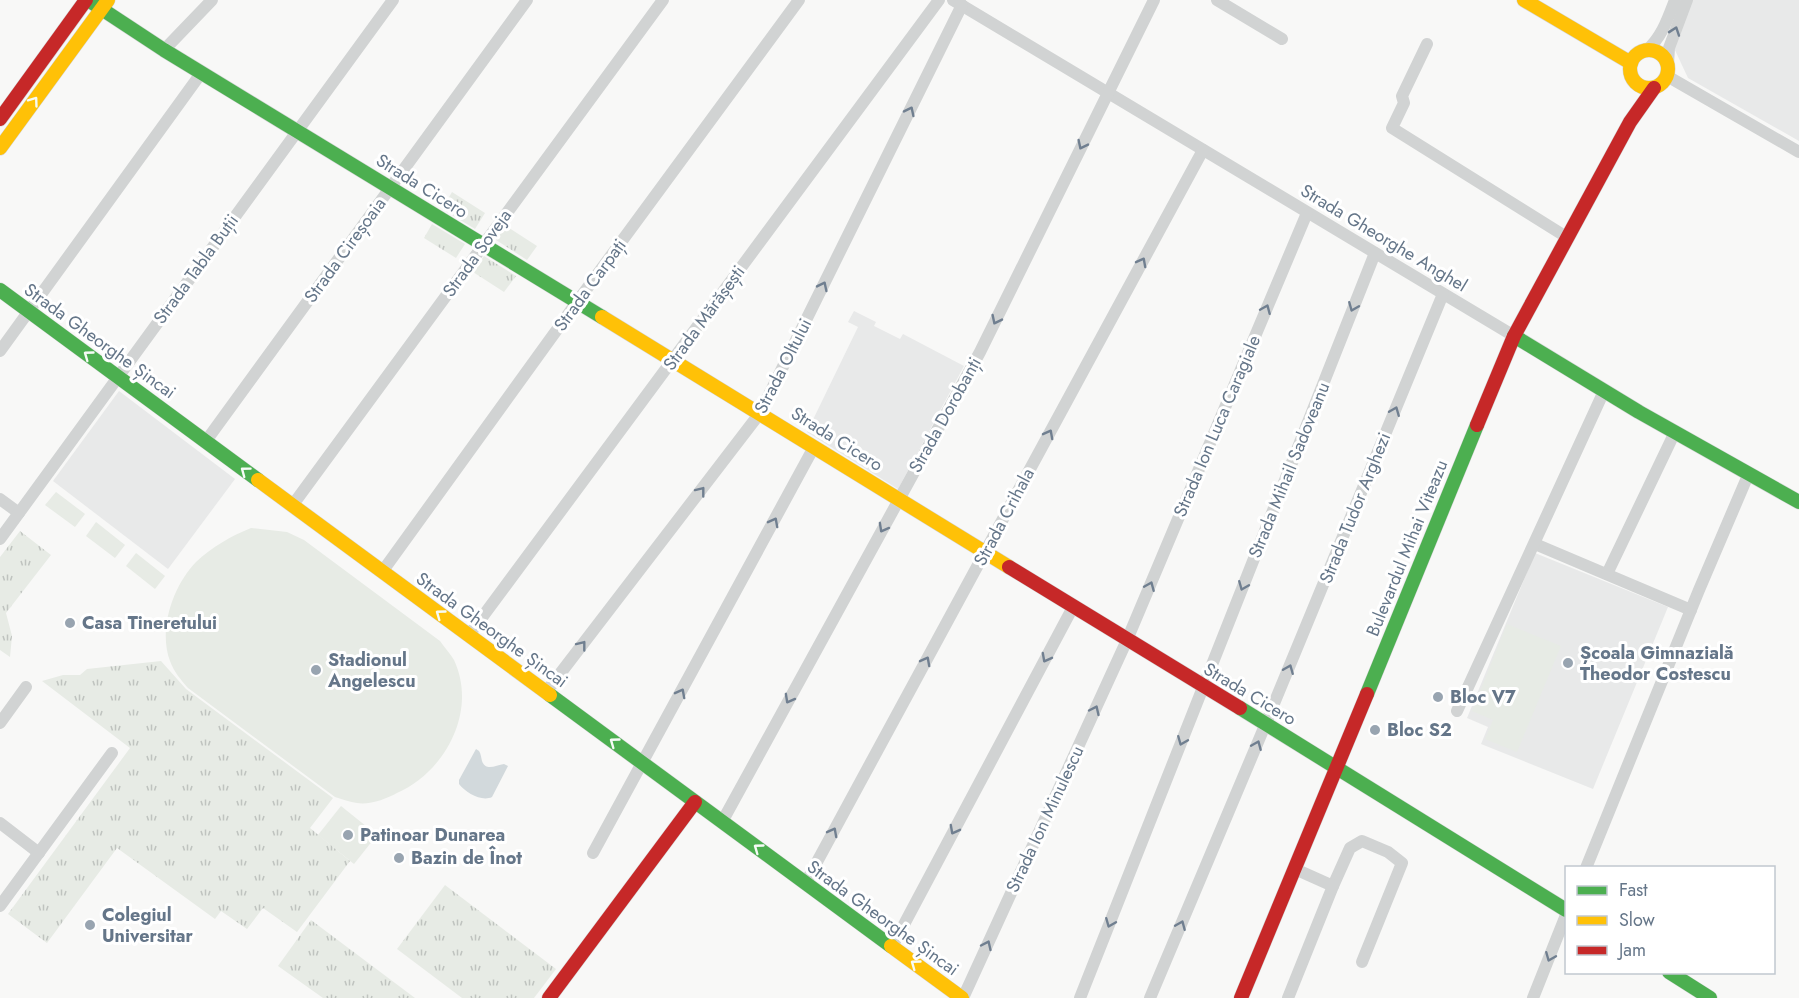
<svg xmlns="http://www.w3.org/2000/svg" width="1799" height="998" font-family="Jost,sans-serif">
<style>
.built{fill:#e8e9e9}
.green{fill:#e7ebe5}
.park{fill:url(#park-tufts)}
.water{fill:#d2d9dc}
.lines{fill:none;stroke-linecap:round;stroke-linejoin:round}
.fast-casing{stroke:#d3d5d6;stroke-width:15}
.slow-casing{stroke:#d3d5d6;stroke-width:15}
.jam-casing{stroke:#d3d5d6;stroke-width:15}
.street{stroke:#d1d3d3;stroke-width:12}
.fast{stroke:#4caf50;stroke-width:14}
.slow{stroke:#ffc107;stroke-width:14}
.jam{stroke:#c62828;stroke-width:14}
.oneway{stroke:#707f90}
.oneway2{stroke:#f6fbf6}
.poi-dot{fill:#98a4b0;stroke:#fff;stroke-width:2}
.labels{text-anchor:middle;stroke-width:6;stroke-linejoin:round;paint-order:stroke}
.street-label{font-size:18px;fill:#657689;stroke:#fff}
.poi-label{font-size:18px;font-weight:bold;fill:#657689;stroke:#fff;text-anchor:start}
</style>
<defs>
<pattern id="park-tufts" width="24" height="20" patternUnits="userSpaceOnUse" patternTransform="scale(1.5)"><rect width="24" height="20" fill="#e7ebe5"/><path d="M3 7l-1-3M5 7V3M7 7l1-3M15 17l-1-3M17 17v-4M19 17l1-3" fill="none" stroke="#bfc3bf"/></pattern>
</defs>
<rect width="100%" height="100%" fill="#f8f8f7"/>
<g class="built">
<path d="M1691,0h108v141l-111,-63 -14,-30z"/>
<path d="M854,311l22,11 -2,4 26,13 3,-5 61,32 -66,123 -91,-57 51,-105 -10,-5z"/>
<path d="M119,391l116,88 -67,90 -115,-88z"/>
<path d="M1535,553l133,54 -75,182 -112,-45 7,-17 -21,-9z"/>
</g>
<g class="green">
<path d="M56,492l29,22 -10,13 -30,-22z"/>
<path d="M96,522l29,23 -10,13 -29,-22z"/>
<path d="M251,528l36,4 17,8 136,101c4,6 10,12 14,19 24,51 -9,112 -57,133 -11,6 -27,12 -40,10 -7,-1 -15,-4 -22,-6l-147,-109c-7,-8 -14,-16 -18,-27 -12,-32 3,-75 26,-99 16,-15 35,-26 55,-34z"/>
<path d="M136,553l29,23 -10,13 -29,-23z"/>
<path d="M1507,624l54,22 -44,106 -32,-13 8,-19 -21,-9z"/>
<path d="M341,806l36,29 -23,29 -36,-29z"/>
</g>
<g class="park">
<path d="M452,192l33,21 -10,16 -33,-20z"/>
<path d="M432,224l33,20 -9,14 -32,-20z"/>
<path d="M506,226l31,20 -10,14 -31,-20z"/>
<path d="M484,256l32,20 -12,16 -31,-20z"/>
<path d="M20,531l31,24 -45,58 6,23 -2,21 -10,-7v-93z"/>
<path d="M161,661l25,28 147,109 -23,30 40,33 -53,71 -34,-24 -16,21 -26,-18 -6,8 -98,-71 -70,95 -39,-29 122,-166 -88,-67 21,-6h17l7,-6z"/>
<path d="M445,885l111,84 -22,29h-72l-65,-49z"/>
<path d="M311,920l104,78h-92l-45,-32z"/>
</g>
<path class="water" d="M476,749l3,2c2,3 2,6 3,10 4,11 14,4 22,3l4,2 -16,31c-10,5 -26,-4 -33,-13v-4z"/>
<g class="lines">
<g class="fast-casing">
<g id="fast">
<path d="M91,2l73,48 438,267"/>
<path d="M0,290l258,190"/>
<path d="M1514,336l125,76 160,90"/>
<path d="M1367,694l110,-269"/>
<path d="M550,695l341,251"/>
<path d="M1240,708l326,202"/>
<path d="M1669,972l41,26"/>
</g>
</g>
<g class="slow-casing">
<g id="slow">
<path d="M1524,0l107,63"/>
<circle cx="1649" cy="69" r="19"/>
<path d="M0,148l108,-148"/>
<path d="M602,317l407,250"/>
<path d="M258,480l292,215"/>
<path d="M891,946l71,52"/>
</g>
</g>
<g class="jam-casing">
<g id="jam">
<path d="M0,119l86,-119"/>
<path d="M1477,425l37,-89 116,-214 24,-34"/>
<path d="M1009,567l231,141"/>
<path d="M549,998l146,-196"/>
<path d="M1241,998l126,-304"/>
</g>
</g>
<g class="street">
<path d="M953,0l561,336"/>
<path d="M1217,0l65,39"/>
<path d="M1427,44l-25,52 2,7 -12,25 176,110"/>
<path d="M164,50l48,-50"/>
<path d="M1647,50c15,-13 21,-32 28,-50"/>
<path d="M1668,64l1,-16 18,-48"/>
<path d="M1667,76l132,76"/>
<path d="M0,351l202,-279"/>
<path d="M206,441l321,-441"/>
<path d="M0,499l19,14"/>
<path d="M292,506l371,-506"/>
<path d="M0,539l393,-539"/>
<path d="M1535,544l156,66"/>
<path d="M382,572l195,-270 222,-302"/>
<path d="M1607,574l68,-142"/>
<path d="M469,635l470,-635"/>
<path d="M546,692l214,-279 202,-408"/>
<path d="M1457,711l147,-320"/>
<path d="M0,723l26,-36"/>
<path d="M722,822l258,-470 174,-352"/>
<path d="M0,823l39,30"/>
<path d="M593,853l221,-406"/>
<path d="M1586,868l113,-278 50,-117"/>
<path d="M805,884l398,-734"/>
<path d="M1333,886l17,-38 12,-7 26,11 14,11 -40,99"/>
<path d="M0,906l112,-153"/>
<path d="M892,947l181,-340"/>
<path d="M963,998l164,-358 180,-427"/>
<path d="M1080,998l295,-745"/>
<path d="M1150,998l116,-275 177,-429"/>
<path d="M1288,998l45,-112 -38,-17"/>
<path d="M1533,998l33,-83"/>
</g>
<use href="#fast" class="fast"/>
<use href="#slow" class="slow"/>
<use href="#jam" class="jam"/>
</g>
<defs><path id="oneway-chevron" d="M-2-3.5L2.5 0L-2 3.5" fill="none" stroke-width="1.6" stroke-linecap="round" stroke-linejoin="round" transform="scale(1.5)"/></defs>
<g class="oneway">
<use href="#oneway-chevron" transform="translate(1675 31) rotate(-71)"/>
<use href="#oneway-chevron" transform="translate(910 111) rotate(-64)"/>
<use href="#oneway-chevron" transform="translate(1082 145) rotate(116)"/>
<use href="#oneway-chevron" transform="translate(1142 262) rotate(-62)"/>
<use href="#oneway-chevron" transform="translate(823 286) rotate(-64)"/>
<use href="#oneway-chevron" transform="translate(1353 307) rotate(112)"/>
<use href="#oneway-chevron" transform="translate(1266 309) rotate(-67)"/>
<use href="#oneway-chevron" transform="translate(996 320) rotate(116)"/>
<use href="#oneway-chevron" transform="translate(1395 411) rotate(-68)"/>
<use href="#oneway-chevron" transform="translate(1049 434) rotate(-62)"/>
<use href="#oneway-chevron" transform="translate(701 491) rotate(-52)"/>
<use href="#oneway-chevron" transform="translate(774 522) rotate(-62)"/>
<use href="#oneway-chevron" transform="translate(883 528) rotate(119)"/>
<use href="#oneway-chevron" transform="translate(1150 586) rotate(-67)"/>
<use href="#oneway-chevron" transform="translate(1243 586) rotate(112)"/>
<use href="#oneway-chevron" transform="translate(582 645) rotate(-52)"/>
<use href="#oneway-chevron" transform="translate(1046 658) rotate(118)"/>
<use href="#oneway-chevron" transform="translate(926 661) rotate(-62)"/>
<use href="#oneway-chevron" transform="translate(1289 669) rotate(-68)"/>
<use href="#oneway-chevron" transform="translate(681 693) rotate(-62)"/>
<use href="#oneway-chevron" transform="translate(789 699) rotate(119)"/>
<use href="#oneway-chevron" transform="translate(1095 710) rotate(-65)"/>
<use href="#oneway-chevron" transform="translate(1182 741) rotate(112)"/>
<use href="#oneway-chevron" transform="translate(1257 745) rotate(-67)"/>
<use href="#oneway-chevron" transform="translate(954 830) rotate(118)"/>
<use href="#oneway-chevron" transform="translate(833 832) rotate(-62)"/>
<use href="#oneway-chevron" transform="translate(1110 923) rotate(112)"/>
<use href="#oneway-chevron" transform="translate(1181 925) rotate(-67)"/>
<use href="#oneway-chevron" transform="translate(987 945) rotate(-65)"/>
<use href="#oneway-chevron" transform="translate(1550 957) rotate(112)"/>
</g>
<g class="oneway2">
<use href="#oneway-chevron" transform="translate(34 101) rotate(-54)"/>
<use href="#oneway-chevron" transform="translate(88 355) rotate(-144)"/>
<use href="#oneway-chevron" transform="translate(245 471) rotate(-143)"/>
<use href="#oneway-chevron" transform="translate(440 614) rotate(-144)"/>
<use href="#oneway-chevron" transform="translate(614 742) rotate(-144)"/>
<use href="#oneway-chevron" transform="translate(758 848) rotate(-144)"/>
<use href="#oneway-chevron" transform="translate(915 964) rotate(-144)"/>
</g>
<g class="poi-dot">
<circle cx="70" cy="623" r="6"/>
<circle cx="1568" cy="663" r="6"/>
<circle cx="316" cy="670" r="6"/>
<circle cx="1438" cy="697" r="6"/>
<circle cx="1375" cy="730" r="6"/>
<circle cx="348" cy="835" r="6"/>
<circle cx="399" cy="858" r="6"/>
<circle cx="90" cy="925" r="6"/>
</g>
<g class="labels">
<g class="street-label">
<text transform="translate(422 186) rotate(32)" y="6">Strada Cicero</text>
<text transform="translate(1384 238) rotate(31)" y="6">Strada Gheorghe Anghel</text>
<text transform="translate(345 250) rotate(-54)" y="6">Strada Cireșoaia</text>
<text transform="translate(477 253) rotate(-54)" y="6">Strada Soveja</text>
<text transform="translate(196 269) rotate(-54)" y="6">Strada Tabla Buții</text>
<text transform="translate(590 285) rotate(-54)" y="6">Strada Carpați</text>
<text transform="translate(704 318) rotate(-54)" y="6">Strada Mărășești</text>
<text transform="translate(100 341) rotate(36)" y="6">Strada Gheorghe Șincai</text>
<text transform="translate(783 366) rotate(-63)" y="6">Strada Oltului</text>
<text transform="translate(945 415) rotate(-61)" y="6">Strada Dorobanți</text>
<text transform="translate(1217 426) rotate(-67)" y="6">Strada Ion Luca Caragiale</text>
<text transform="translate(837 439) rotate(32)" y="6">Strada Cicero</text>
<text transform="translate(1289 470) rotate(-68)" y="6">Strada Mihail Sadoveanu</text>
<text transform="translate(1355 508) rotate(-68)" y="6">Strada Tudor Arghezi</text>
<text transform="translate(1004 517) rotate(-62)" y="6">Strada Crihala</text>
<text transform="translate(1407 548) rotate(-68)" y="6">Bulevardul Mihai Viteazu</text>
<text transform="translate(492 630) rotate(36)" y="6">Strada Gheorghe Șincai</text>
<text transform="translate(1250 694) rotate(31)" y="6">Strada Cicero</text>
<text transform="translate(1045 819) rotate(-65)" y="6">Strada Ion Minulescu</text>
<text transform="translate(883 918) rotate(36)" y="6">Strada Gheorghe Șincai</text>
</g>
<g class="poi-label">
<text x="82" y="629">Casa Tineretului</text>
<text x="1580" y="659">Școala Gimnazială<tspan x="1580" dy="21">Theodor Costescu</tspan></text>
<text x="328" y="666">Stadionul<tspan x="328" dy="21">Angelescu</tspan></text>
<text x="1450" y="703">Bloc V7</text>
<text x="1387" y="736">Bloc S2</text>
<text x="360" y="841">Patinoar Dunarea</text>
<text x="411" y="864">Bazin de Înot</text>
<text x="102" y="921">Colegiul<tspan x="102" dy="21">Universitar</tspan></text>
</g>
</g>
<rect x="1565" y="866" width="210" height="108" fill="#ffffff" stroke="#c1c8d0" stroke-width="1.5"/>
<rect x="1577" y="886" width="30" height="9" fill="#4caf50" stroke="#c1c8d0" stroke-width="1.5"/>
<text x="1619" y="896" font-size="18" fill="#657689">Fast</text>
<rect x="1577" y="916" width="30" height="9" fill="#ffc107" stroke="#c1c8d0" stroke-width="1.5"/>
<text x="1619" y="926" font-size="18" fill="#657689">Slow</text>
<rect x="1577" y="946" width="30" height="9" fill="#c62828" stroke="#c1c8d0" stroke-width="1.5"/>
<text x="1619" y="956" font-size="18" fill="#657689">Jam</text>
</svg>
